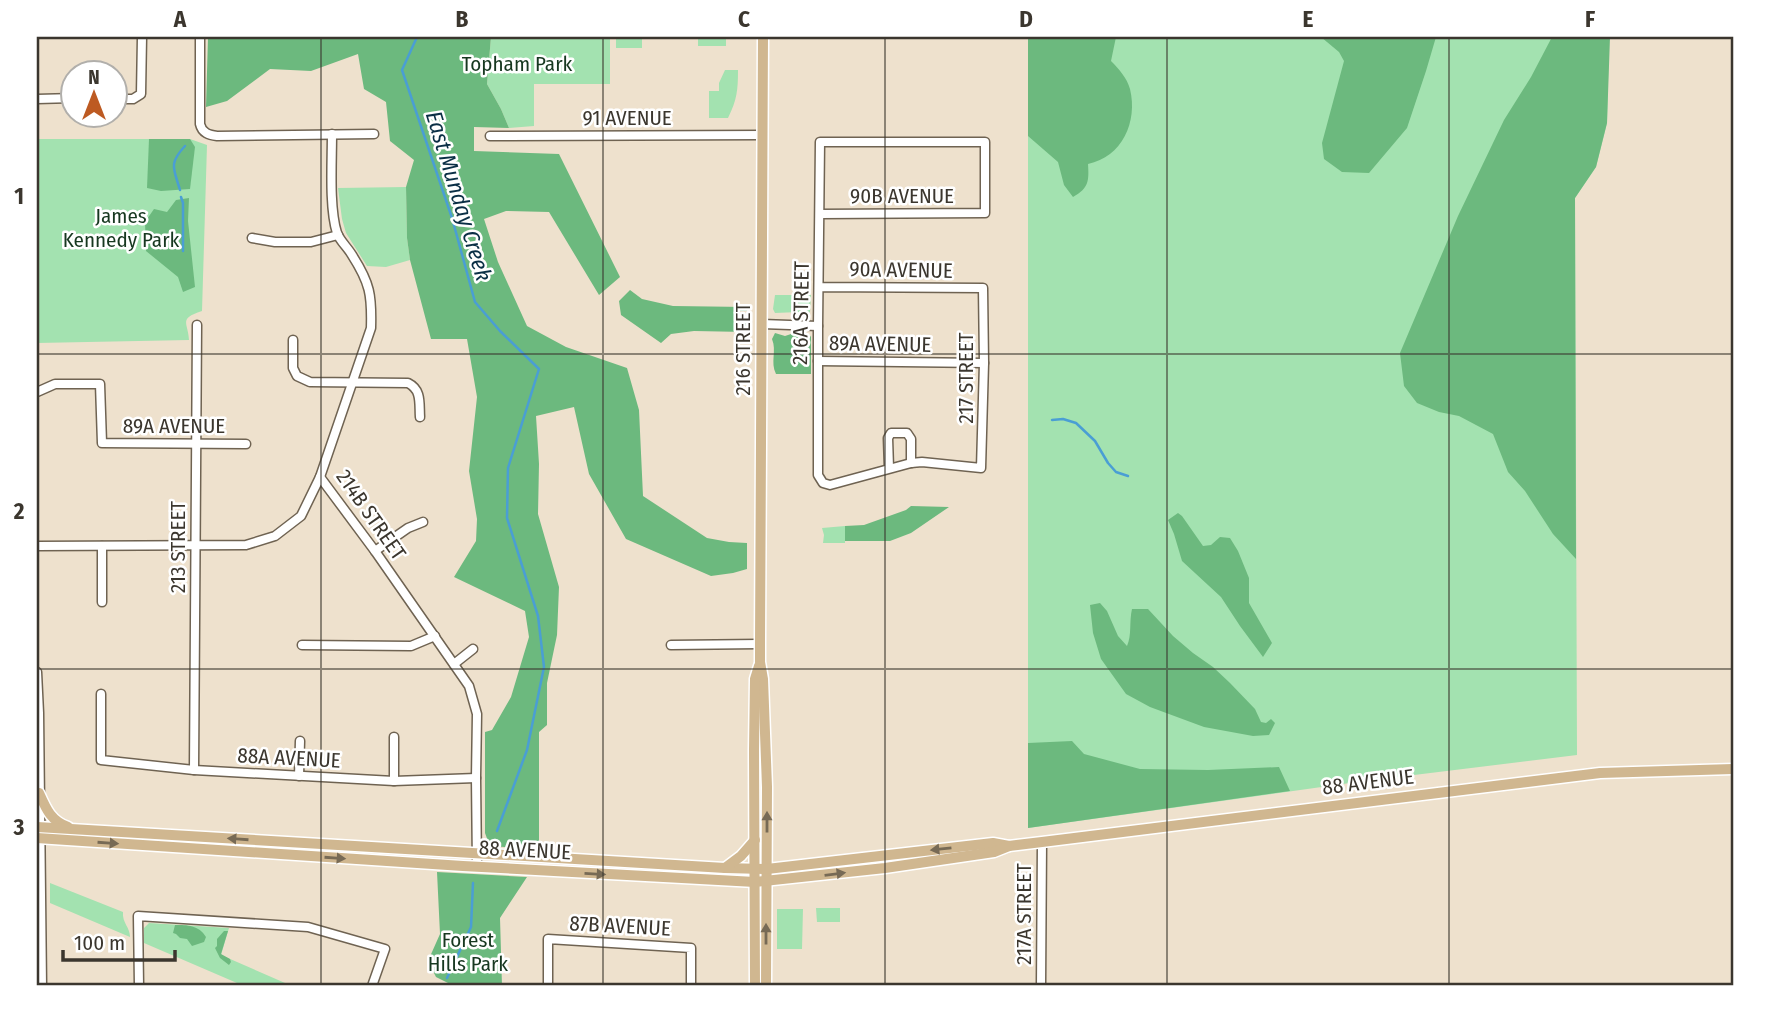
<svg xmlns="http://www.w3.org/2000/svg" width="1770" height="1023" font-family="'Fira Sans Condensed',sans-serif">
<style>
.green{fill:#a3e2b0}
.forest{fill:#6cb97e}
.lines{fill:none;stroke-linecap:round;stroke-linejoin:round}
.stream{stroke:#4a9ed4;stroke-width:2.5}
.minor-casing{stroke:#6f6352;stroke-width:11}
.major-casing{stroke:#fff;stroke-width:13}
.minor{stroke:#fff;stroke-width:8}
.major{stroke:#d0b790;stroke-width:10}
.oneway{fill:#776a55}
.grid{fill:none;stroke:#3b362e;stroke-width:2;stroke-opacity:0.55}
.labels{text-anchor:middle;stroke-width:5;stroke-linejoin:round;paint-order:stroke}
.park-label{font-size:21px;fill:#173820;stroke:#fff}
.street-label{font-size:21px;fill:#3b362e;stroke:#fff}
.water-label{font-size:23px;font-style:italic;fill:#0a2f45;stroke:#fff}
.neatline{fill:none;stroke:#3b362e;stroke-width:2.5}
.grid-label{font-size:23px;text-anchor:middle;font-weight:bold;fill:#3b362e}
</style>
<rect width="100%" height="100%" fill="#eee1cd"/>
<g class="green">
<path d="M491,37h119v47h-76v42l-25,2 -8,-19 -14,-25z"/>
<rect x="616" y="37" width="26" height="11"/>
<rect x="698" y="37" width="28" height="9"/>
<path d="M1028,37h582l-1,4 -2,82 -11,44 -21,31 2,557 -220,27 -329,46z"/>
<path d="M725,70h13c0,20 -1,30 -10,48h-19v-27h10v-8z"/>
<path d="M37,139h153l17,6 -5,166c-24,8 -14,11 -13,29l-152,3z"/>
<path d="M406,187l1,51 3,22 -24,7 -19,-1 -21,-33 -4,-14 -4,-31z"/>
<path d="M775,295h36l-1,17 -4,3 -7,-3 -24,1 -2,-4z"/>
<path d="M845,526v17h-22l1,-8 -2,-7z"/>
<path d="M50,883l73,29c-1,11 7,15 7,25l-80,-34z"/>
<path d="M816,908h24v14h-23z"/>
<path d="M777,909h26l-1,40h-25z"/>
<path d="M149,923l80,5 -8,27 71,31h-48l-100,-43v-15z"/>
</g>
<g class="forest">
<path d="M208,37h283l-4,47 14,25 8,19 -35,-1v24l85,3 61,123 -21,18 -50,-83 -43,-1 -22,8 14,43 29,64 39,21 61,21 12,42 4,86 64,42 22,4 18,1v26l-14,4 -22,3 -85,-37 -37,-65 -15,-67 -38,9 3,48 -1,50 21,73 -2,48 -10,48v42l-8,7v118l-46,-4 -4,-2 -4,-11v-101l7,-2 19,-33 18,-60 -4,-26 -71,-34 22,-36 1,-22 -8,-48 8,-74 -10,-58h-36l-21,-79 -3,-22 -1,-51 8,-27 -24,-19 -4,-39 -22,-13 -6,-35 -47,17 -41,-2 -43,32 -21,6z"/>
<path d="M1028,37h88l-5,24c8,8 16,17 19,28 8,33 -8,68 -42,75 1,17 1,24 -15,33l-9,-12 -6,-23 -30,-26z"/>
<path d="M1321,37h115l-10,34 -19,57 -38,45 -27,-1 -18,-13 -2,-16 22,-82 -5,-9z"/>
<path d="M1552,37h58l-3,86 -11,44 -21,31 1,361 -23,-25 -28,-43 -17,-19 -15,-38 -34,-18 -20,-4 -22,-9 -13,-17 -4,-33 58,-137 46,-96 27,-43z"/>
<path d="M149,139h41l5,8 -5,42 -29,2 -14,-3z"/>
<path d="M189,198l-1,23 7,66 -12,5 -5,-15 -32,-26 -1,-29 9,-13 13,3 9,-12z"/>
<path d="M630,290l12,9 31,7 74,1v4h-13v10l12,1v10l-52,-1 -23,3 -10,9 -40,-28 -2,-14z"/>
<path d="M775,333l10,3 6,-2 6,1 12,-1 2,3v37h-35c-6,-12 1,-23 -4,-35z"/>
<path d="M911,506l38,1 -38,26 -21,8h-45v-15l19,-1 42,-15z"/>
<path d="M1178,513l4,3 21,30 8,-1 9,-8 10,1 8,13 11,27v25l23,40 -9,14 -23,-31 -19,-29 -39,-36 -8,-27 -6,-14z"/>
<path d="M1100,603l7,8 11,25 9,10c5,-11 2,-24 5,-37h16l25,27 20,17 20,14 17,16 25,26 6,13 5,1 5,-4 4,4 -6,12 -16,1 -49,-9 -54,-20 -24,-13 -25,-35 -8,-26 -3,-28z"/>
<path d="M1072,741l12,13 56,15 68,1 71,-3 11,24 -262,37v-85z"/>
<path d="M437,872l90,5 -27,41 2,68h-48l-18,-9 -8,-16 12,-27z"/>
<path d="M175,925c12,0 24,0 31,12l-2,5 -12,4 -5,-7 -7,-1 -4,-4 -3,-1z"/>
<path d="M224,931h4l-7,23 9,5 1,3 -2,3 -9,-7 -5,-10 2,-2v-7z"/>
</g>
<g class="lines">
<g class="stream">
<path d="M417,37l-15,33 50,148 23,84 25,29 39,38 -31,99 -1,50 31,98 6,51 -17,83 -30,81"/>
<path d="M180,190c-6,-21 -12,-26 5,-44"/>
<path d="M181,197l2,6v48"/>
<path d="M1052,420l11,-1 13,4 19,18 13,22 8,9 12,4"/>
<path d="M447,978l24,-51 2,-44"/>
</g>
<g class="minor-casing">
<g id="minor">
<path d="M200,37v87c2,9 9,11 17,12l157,-2"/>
<path d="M37,99l37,-1"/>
<path d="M116,99h17l8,-5 1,-57"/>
<path d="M490,136l273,-1"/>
<path d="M252,238l23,4h36l27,-7"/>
<path d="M819,287l164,1 1,75 -3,105 -59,-6 -11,1 -81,22 -7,-2 -5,-8v-149l2,-184h165v71l-165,1"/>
<path d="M762,324l56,2"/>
<path d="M293,340v28l4,8 13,6 98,1c14,7 11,20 12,34"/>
<path d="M818,361l166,2"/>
<path d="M37,392l18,-8h45l2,59 144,1"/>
<path d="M889,468l-1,-30 3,-5h16l4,6v24"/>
<path d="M320,477l55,74 94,135 8,28 -1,64 1,89"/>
<path d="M37,546l209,-1 29,-9 26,-20 19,-39 51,-149c1,-33 -1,-45 -19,-73 -4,-7 -12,-14 -15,-22 -8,-25 -5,-71 -5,-99"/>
<path d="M375,551l33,-23 15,-6"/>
<path d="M102,602v-56"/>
<path d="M302,645l109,1 24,-10"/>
<path d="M671,645l89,-1"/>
<path d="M454,664l19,-15"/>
<path d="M37,672l2,41 3,273"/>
<path d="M101,694v66l93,10 200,11 82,-3"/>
<path d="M394,737v44"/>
<path d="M194,770l3,-445"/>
<path d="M299,776l1,-35"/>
<path d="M139,986l-1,-70 170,11 77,22 -13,37"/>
<path d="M548,986v-47l143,9v38"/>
<path d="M1041,986l1,-144"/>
</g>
</g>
<g class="major-casing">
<g id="major">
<path d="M763,37l-3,607v18l3,17 4,108 -1,199"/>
<path d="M39,793c7,16 12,28 29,34"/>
<path d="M37,827l688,41 42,1 226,-26 16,3 33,-4 558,-69 133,-4"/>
<path d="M37,838l426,28 292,16 130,-14 109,-16 15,-6"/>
<path d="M725,868l16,-12 14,-16"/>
<path d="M755,986l-1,-236 1,-71 4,-13"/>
</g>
</g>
<use href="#minor" class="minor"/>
<use href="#major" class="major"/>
</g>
<defs><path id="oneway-solid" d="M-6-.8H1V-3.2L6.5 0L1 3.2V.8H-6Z" transform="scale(1.75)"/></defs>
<g class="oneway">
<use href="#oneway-solid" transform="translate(767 822) rotate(-90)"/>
<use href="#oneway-solid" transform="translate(238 839) rotate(-176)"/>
<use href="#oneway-solid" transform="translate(108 843) rotate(4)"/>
<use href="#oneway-solid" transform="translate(941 849) rotate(174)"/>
<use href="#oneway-solid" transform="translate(335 858) rotate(4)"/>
<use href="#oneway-solid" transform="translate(595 874) rotate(3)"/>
<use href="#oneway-solid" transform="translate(835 874) rotate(-7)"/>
<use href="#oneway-solid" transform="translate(766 934) rotate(-90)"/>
</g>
<path class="grid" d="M321,37v949M603,37v949M885,37v949M1167,37v949M1449,37v949M37,354h1696M37,669h1696"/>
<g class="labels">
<g class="park-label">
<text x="517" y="71">Topham Park</text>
<text x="121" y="223">James<tspan x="121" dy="24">Kennedy Park</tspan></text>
<text x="468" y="947">Forest<tspan x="468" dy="24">Hills Park</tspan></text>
</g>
<g class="street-label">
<text x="627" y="125">91 AVENUE</text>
<text x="902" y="203">90B AVENUE</text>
<text transform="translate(901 270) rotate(1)" y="7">90A AVENUE</text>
<text transform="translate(801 313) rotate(-89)" y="7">216A STREET</text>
<text transform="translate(880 344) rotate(1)" y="7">89A AVENUE</text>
<text transform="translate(743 349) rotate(-90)" y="7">216 STREET</text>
<text transform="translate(966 378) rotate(-90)" y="7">217 STREET</text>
<text x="174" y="433">89A AVENUE</text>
<text transform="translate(371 515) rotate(55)" y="7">214B STREET</text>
<text transform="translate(178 547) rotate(-90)" y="7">213 STREET</text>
<text transform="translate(289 758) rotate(3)" y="7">88A AVENUE</text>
<text transform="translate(1368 782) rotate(-7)" y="7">88 AVENUE</text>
<text transform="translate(525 850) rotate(3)" y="7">88 AVENUE</text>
<text transform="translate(1024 914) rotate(-90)" y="7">217A STREET</text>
<text transform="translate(620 926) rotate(3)" y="7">87B AVENUE</text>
</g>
<g class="water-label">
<text transform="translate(459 196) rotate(73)" y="8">East Munday Creek</text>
</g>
</g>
<rect width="1770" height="1023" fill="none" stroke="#ffffff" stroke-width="77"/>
<g transform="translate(94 94)"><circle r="33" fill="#ffffff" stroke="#b1afab" stroke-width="2"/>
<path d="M0-5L12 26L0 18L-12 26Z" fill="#bd5a22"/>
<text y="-10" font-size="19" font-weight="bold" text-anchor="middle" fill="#3b362e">N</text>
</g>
<path d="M63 950v10h112v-10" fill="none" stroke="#3b362e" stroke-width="3.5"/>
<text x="74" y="950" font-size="21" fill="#3b362e" stroke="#ffffff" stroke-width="5" paint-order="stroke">100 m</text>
<rect x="38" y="38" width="1694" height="946" class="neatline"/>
<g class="grid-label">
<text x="180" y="27">A</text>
<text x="462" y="27">B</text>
<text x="744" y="27">C</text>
<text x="1026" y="27">D</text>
<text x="1308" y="27">E</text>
<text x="1590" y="27">F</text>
<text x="19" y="204">1</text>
<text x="19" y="519">2</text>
<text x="19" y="835">3</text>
</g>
</svg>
